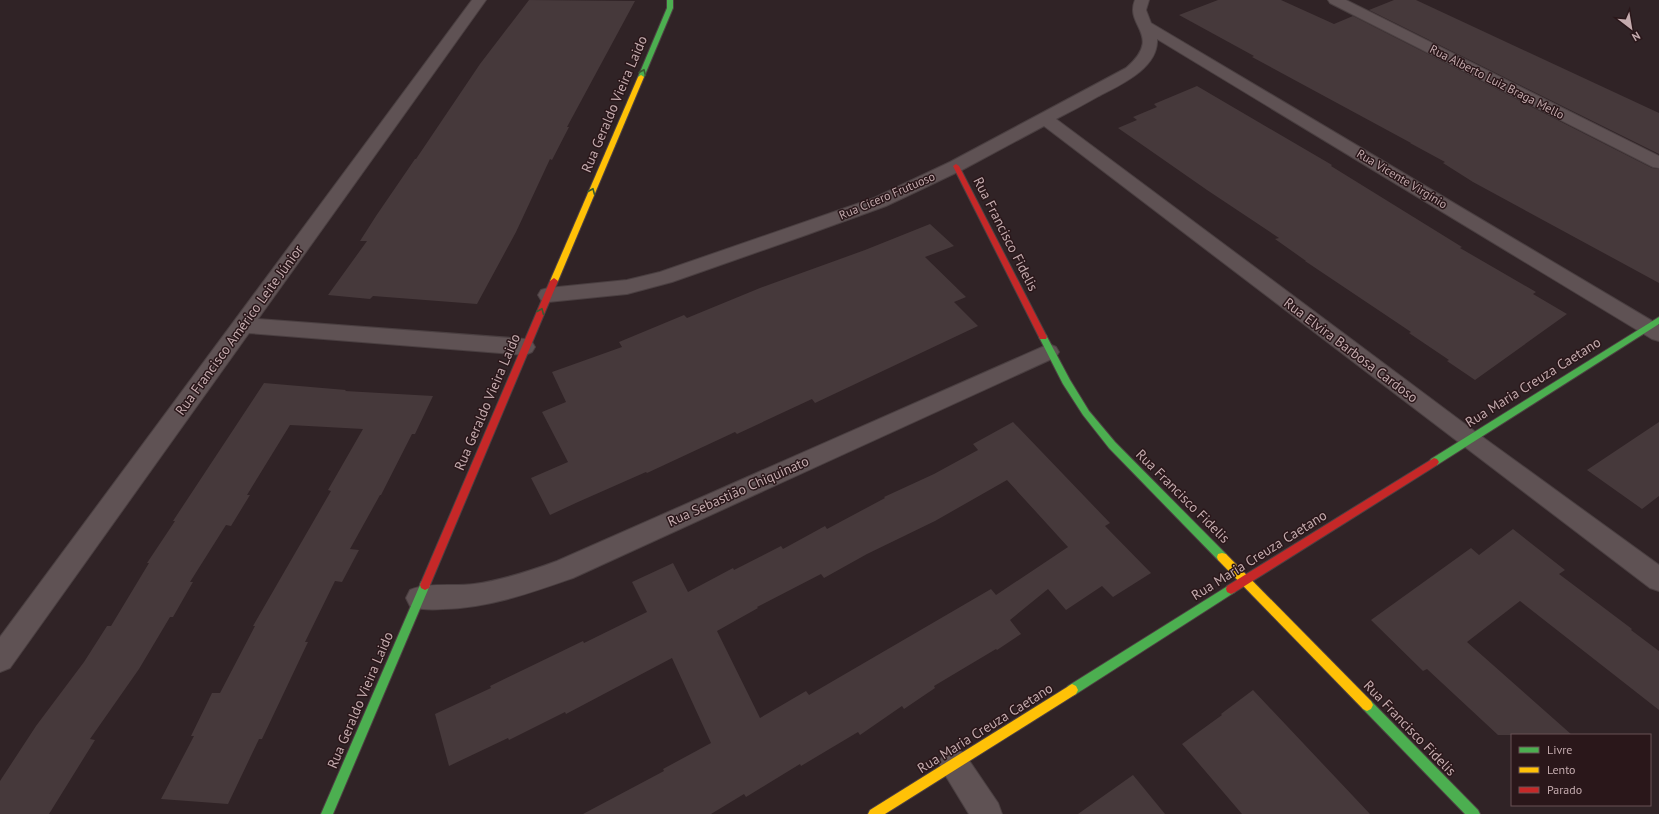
<svg xmlns="http://www.w3.org/2000/svg" width="1659" height="814" font-family="'PT Sans',sans-serif">
<style>
.building{fill:#46393b;fill-rule:evenodd}
.lines{fill:none;stroke-linecap:round;stroke-linejoin:round}
.street-casing{stroke:#4a3f41;stroke-width:2}
.fast-casing{stroke:#4d4042;stroke-width:2}
.slow-casing{stroke:#4d4042;stroke-width:2}
.jam-casing{stroke:#4d4042;stroke-width:2}
.street{fill:#5f5254;fill-rule:evenodd}
.fast{fill:#4caf50;fill-rule:evenodd}
.slow{fill:#ffc107;fill-rule:evenodd}
.jam{fill:#c62828;fill-rule:evenodd}
.oneway{stroke:#395b32}
.labels{text-anchor:middle;stroke-width:3;stroke-linejoin:round;paint-order:stroke}
.far-street-label{font-size:12px;fill:#c4abae;stroke:#2a171a}
.street-label{font-size:14px;fill:#c4abae;stroke:#2a171a}
</style>
<rect width="100%" height="100%" fill="#302326"/>
<g class="building">
<path d="M529,0l106,1 -68,126h2l-17,33 -2,-1 -34,73 -39,72 -104,-8 -3,3 -42,-4 39,-54h-7l16,-25 39,-57h1l64,-95z"/>
<path d="M1218,0h63l53,24 19,-8 299,152 7,1v114l-186,-101 -30,-19 2,-1 -35,-19h1l-159,-86 2,-1 -75,-41z"/>
<path d="M1394,0h22l243,113v41l-290,-144z"/>
<path d="M1197,86l135,79 -1,1 131,81 -2,1 76,44 -3,2 34,20 -92,66 -28,-19 2,-1 -40,-27 2,-1 -106,-71h1l-31,-22 4,-1 -72,-48 -89,-62 19,-8 -4,-3 24,-10 -3,-3z"/>
<path d="M930,224l24,22 -29,11 41,40 -12,5 24,24 -163,77 -3,-4 -75,35 -2,-2 -88,41 -1,-1 -68,30 -28,13 -19,-37 37,-16 -26,-50 24,-10 -14,-30 70,-25 -3,-5 65,-27 3,3 73,-30 105,-38z"/>
<path d="M264,383l82,7 -1,1 88,5 -18,38h-3l-31,61h-1l-30,54 9,1 -17,32 -7,-1 -30,61h3l-46,97h-3l-31,65 -67,-5 33,-63h-3l21,-43h8l35,-67h-2l78,-135 -3,-1 35,-61 -73,-4 -43,70h3l-19,31 -5,-1 -36,57h3l-20,35h-3l-31,52 -49,70 5,1 -46,74h-49v-33l36,-55 48,-64 23,-36h4l38,-63h-2l28,-42h-2z"/>
<path d="M1013,422l97,101 -5,3 46,47 -38,24 -11,-11 -36,24 -18,-21 -38,31 11,14 -24,16 -1,-1 -62,37 1,2 -31,21 -2,-3 -42,29 -2,-3 -57,34 -1,-2 -54,33 -2,-3 -33,20h-128l81,-43 -1,-2 48,-26 -39,-85 -106,56 -1,-2 -56,28 -1,-2 -59,28 -14,-52 56,-26 -1,-2 93,-45 1,2 63,-31 -15,-30 41,-19 15,29 45,-24 1,2 47,-24 2,3 42,-23 2,3 58,-31 -1,-1 50,-23 44,-24 -5,-6zM1007,480l61,67 -72,48 -5,-6 -182,106 -3,-4 -46,27 -43,-87 41,-23 -1,-1 64,-33 3,4 43,-24 68,-33z"/>
<path d="M1659,422v74l-17,13 -55,-39z"/>
<path d="M1513,529l52,41 -6,4 73,55 -1,1 28,21v59l-139,-109 -53,41 105,93h-74l-71,-66 -4,2 -52,-51 100,-72 8,7z"/>
<path d="M1253,690l117,124h-128l-60,-70 40,-29 -1,-1z"/>
<path d="M1133,775l32,39h-87z"/>
</g>
<g class="lines">
<g class="street-casing">
<g id="street">
<path d="M472,0h14l-228,319 267,20 7,3 3,5 -3,5 -7,3 -276,-22 -239,335 -10,4v-35z"/>
<path d="M1135,0h14l-3,10 5,13 508,302v16l-7,-2 -495,-300c2,29 -37,46 -58,57 -14,8 -29,16 -43,23l421,314 182,132v26l-9,-3 -606,-462 -82,44 -76,36 -80,29 -134,47 -45,12 -79,8 -7,-2 -3,-5 3,-5 7,-2 79,-8 33,-8 214,-74 76,-36 176,-94c38,-33 -2,-41 9,-68z"/>
<path d="M1328,0h18l313,156v12l-6,-1 -323,-164z"/>
<path d="M1049,344l7,3 3,5 -3,5 -483,221c-43,15 -84,30 -130,31 -12,1 -22,1 -33,-3l-4,-8 4,-8c19,-8 43,-3 64,-6 28,-4 56,-13 83,-23z"/>
<path d="M954,748l10,5 34,50 4,11h-33l-25,-41 -5,-10 5,-10z"/>
</g>
</g>
<g class="fast-casing">
<g id="fast">
<path d="M667,0h6v8l-29,69 -5,1 -1,-1 29,-69z"/>
<path d="M1659,317v7l-222,141h-6l-2,-3 2,-3z"/>
<path d="M1043,334l3,1 24,45 19,31 26,31 111,112 1,3 -1,3 -4,1 -4,-1 -109,-112 -26,-33 -20,-31 -24,-47z"/>
<path d="M425,580l4,2 1,3 -97,229h-12l99,-229 1,-3z"/>
<path d="M1231,584l4,2 1,3 -1,3 -159,102 -4,2 -4,-2 -2,-4 2,-4z"/>
<path d="M1367,699l4,2 107,109 2,4h-15l-102,-105 -2,-4 2,-4z"/>
</g>
</g>
<g class="slow-casing">
<g id="slow">
<path d="M641,75l3,2 -86,204 -4,3 -3,-1 -1,-2 88,-204z"/>
<path d="M1222,553l4,1 145,147 2,4 -2,4 -4,2 -4,-2 -145,-149 -1,-3 1,-3z"/>
<path d="M1072,684l4,2 2,4 -2,4 -191,120h-17l2,-4z"/>
</g>
</g>
<g class="jam-casing">
<g id="jam">
<path d="M956,164l3,2 88,171 -1,2h-6l-1,-2 -86,-171z"/>
<path d="M554,278l4,3 -128,304 -1,3 -4,2 -4,-2 -1,-3 130,-304z"/>
<path d="M1434,458l3,1 2,3 -2,3 -202,127 -4,2 -4,-2 -1,-3 1,-3z"/>
</g>
</g>
<use href="#street" class="street"/>
<use href="#fast" class="fast"/>
<use href="#slow" class="slow"/>
<use href="#jam" class="jam"/>
</g>
<defs><path id="oneway-chevron" d="M-2-3.5L2.5 0L-2 3.5" fill="none" stroke-width="1.6" stroke-linecap="round" stroke-linejoin="round"/></defs>
<g class="oneway">
<use href="#oneway-chevron" transform="translate(643 72) rotate(-67)"/>
<use href="#oneway-chevron" transform="translate(592 191) rotate(-67)"/>
<use href="#oneway-chevron" transform="translate(541 311) rotate(-67)"/>
</g>
<g class="labels">
<g class="far-street-label">
<text transform="translate(1497 82) rotate(27)" y="4">Rua Alberto Luiz Braga Mello</text>
<text transform="translate(1402 179) rotate(31)" y="4">Rua Vicente Virgínio</text>
<text transform="translate(887 196) rotate(-23)" y="4">Rua Cícero Frutuoso</text>
</g>
<g class="street-label">
<text transform="translate(614 104) rotate(-67)" y="5">Rua Geraldo Vieira Laido</text>
<text transform="translate(1006 234) rotate(63)" y="5">Rua Francisco Fidelis</text>
<text transform="translate(239 330) rotate(-54)" y="5">Rua Francisco Américo Leite Júnior</text>
<text transform="translate(1351 350) rotate(37)" y="5">Rua Elvira Barbosa Cardoso</text>
<text transform="translate(1533 382) rotate(-32)" y="5">Rua Maria Creuza Caetano</text>
<text transform="translate(487 402) rotate(-67)" y="5">Rua Geraldo Vieira Laido</text>
<text transform="translate(738 491) rotate(-24)" y="5">Rua Sebastião Chiquinato</text>
<text transform="translate(1183 496) rotate(45)" y="5">Rua Francisco Fidelis</text>
<text transform="translate(1259 555) rotate(-32)" y="5">Rua Maria Creuza Caetano</text>
<text transform="translate(360 700) rotate(-67)" y="5">Rua Geraldo Vieira Laido</text>
<text transform="translate(985 728) rotate(-32)" y="5">Rua Maria Creuza Caetano</text>
<text transform="translate(1410 728) rotate(46)" y="5">Rua Francisco Fidelis</text>
</g>
</g>
<rect x="1511" y="734" width="140" height="72" fill="#2a171a" stroke="#685255"/>
<rect x="1519" y="747" width="20" height="6" fill="#4caf50" stroke="#685255"/>
<text x="1547" y="754" font-size="12" fill="#c4abae">Livre</text>
<rect x="1519" y="767" width="20" height="6" fill="#ffc107" stroke="#685255"/>
<text x="1547" y="774" font-size="12" fill="#c4abae">Lento</text>
<rect x="1519" y="787" width="20" height="6" fill="#c62828" stroke="#685255"/>
<text x="1547" y="794" font-size="12" fill="#c4abae">Parado</text>
<g transform="translate(1631 28) rotate(149)" stroke="#2a171a" stroke-width="3" paint-order="stroke">
<path d="M0-3L7 15L0 10L-7 15Z" fill="#c4abae"/>
<text y="-6" font-size="11" font-weight="bold" text-anchor="middle" fill="#c4abae">N</text>
</g>
</svg>
